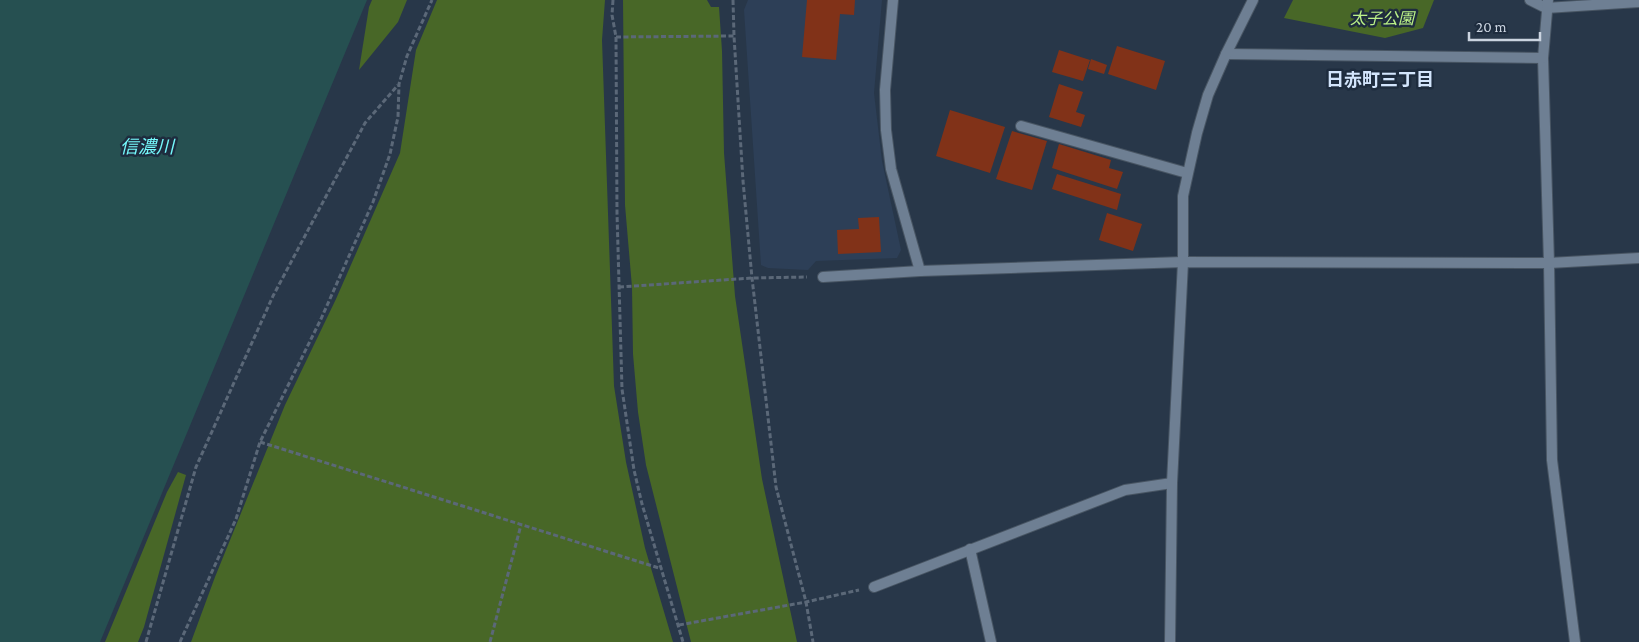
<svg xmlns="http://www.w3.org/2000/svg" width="1639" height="642" font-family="'Crimson Pro','Noto Sans JP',serif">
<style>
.built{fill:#2d3f57}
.green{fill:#486727}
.water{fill:#265051}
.building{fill:#813218}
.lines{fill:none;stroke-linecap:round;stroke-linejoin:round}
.service-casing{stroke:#485563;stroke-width:12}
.minor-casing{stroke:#485563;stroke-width:12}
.tertiary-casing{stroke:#485563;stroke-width:12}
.path{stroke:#5b6878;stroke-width:3;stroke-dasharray:5 2.5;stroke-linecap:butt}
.service{stroke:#6e7f93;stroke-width:10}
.minor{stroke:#6e7f93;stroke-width:10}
.tertiary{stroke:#6e7f93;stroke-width:10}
.labels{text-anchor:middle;stroke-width:5;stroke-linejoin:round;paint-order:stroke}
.park-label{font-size:16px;font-style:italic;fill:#bcf288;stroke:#1e2c3e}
.neighbourhood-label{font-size:18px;font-weight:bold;fill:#d3e5fc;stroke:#1e2c3e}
.water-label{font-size:18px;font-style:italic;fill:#75fafd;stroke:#1e2c3e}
</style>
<rect width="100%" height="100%" fill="#283749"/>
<path class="built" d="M748,0h134l-8,93 8,68 19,89 -4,8 -81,3 -8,9 -40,-2 -7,-3 -17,-255z"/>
<g class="green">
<path d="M372,0h35l-9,22 -39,48 10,-63z"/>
<path d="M437,0h168l-3,40 12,346 12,76 19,86 28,94h-482l24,-65 70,-172 51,-106 64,-146 16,-103z"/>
<path d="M623,0h84l4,7h8l3,44 2,102 11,143 27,183 35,163h-106l-45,-177 -8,-53 -5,-58 -1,-67 -7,-82z"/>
<path d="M1293,0h141l-11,28 -38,10 -101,-20z"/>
<path d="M178,472l8,3 -42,152 -6,15h-33l62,-150z"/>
</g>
<path class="water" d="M0,0h367l-267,642h-100z"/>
<g class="building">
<path d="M807,0h48l-1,15 -14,-1 -4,46 -34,-3z"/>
<path d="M1117,46l48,15 -9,29 -48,-16z"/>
<path d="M1059,50l31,10 -7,21 -31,-9z"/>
<path d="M1091,59l16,6 -3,9 -16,-5z"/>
<path d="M1059,84l24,8 -7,20 9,3 -4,12 -32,-10z"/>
<path d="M950,110l55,17 -15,46 -54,-17z"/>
<path d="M1012,131l35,10 -15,49 -36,-11z"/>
<path d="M1059,144l52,16 -2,8 14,4 -6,17 -65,-21z"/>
<path d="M1057,174l64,20 -4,16 -65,-21z"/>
<path d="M1107,213l35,11 -9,27 -34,-11z"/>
<path d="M879,217l2,35 -43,2 -1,-24 22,-1 -1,-11z"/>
</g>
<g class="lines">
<g class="service-casing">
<g id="service">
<path d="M893,0l-8,90 1,40 5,39 29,102"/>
<path d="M1021,126l166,47"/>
<path d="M970,549l21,93"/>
<path d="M874,587l251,-97 47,-7"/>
</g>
</g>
<g class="minor-casing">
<g id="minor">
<path d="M1530,0l16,8 93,-6"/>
<path d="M1548,0l-5,58 6,205 3,197 23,182"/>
<path d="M1226,54l317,4"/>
<path d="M823,277l97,-6 263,-9 366,1 90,-5"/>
</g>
</g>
<g class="tertiary-casing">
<path id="tertiary" d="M1170,642l2,-159 11,-221v-66l14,-63 11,-38 18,-41 27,-54"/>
</g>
<g class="path">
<path d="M613,0l-1,15 4,22 1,176 5,176 12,81 8,34 41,138"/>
<path d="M733,0l1,36 9,145 9,97 24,209 30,115 7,40"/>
<path d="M616,37l118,-1"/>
<path d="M619,287l133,-9 55,-1"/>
<path d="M260,442l402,127"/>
<path d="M679,625l127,-23 53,-12"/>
<path d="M146,642l50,-175 77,-171 92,-173 33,-38"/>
<path d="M180,642l56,-123 24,-77 61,-123 52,-117 17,-48 8,-37 1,-33 8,-28 25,-56"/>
<path d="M490,642l31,-117"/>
</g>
<use href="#service" class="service"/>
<use href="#minor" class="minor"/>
<use href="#tertiary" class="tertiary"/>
</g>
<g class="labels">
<g class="park-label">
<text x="1382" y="24">太子公園</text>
</g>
<g class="neighbourhood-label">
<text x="1380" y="86">日赤町三丁目</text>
</g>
<g class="water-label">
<text x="147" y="153">信濃川</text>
</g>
</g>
<path d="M1469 32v8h71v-8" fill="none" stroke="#cbd4e0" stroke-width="2.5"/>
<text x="1476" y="32" font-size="15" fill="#cbd4e0" stroke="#1e2c3e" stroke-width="4" paint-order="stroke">20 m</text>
</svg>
